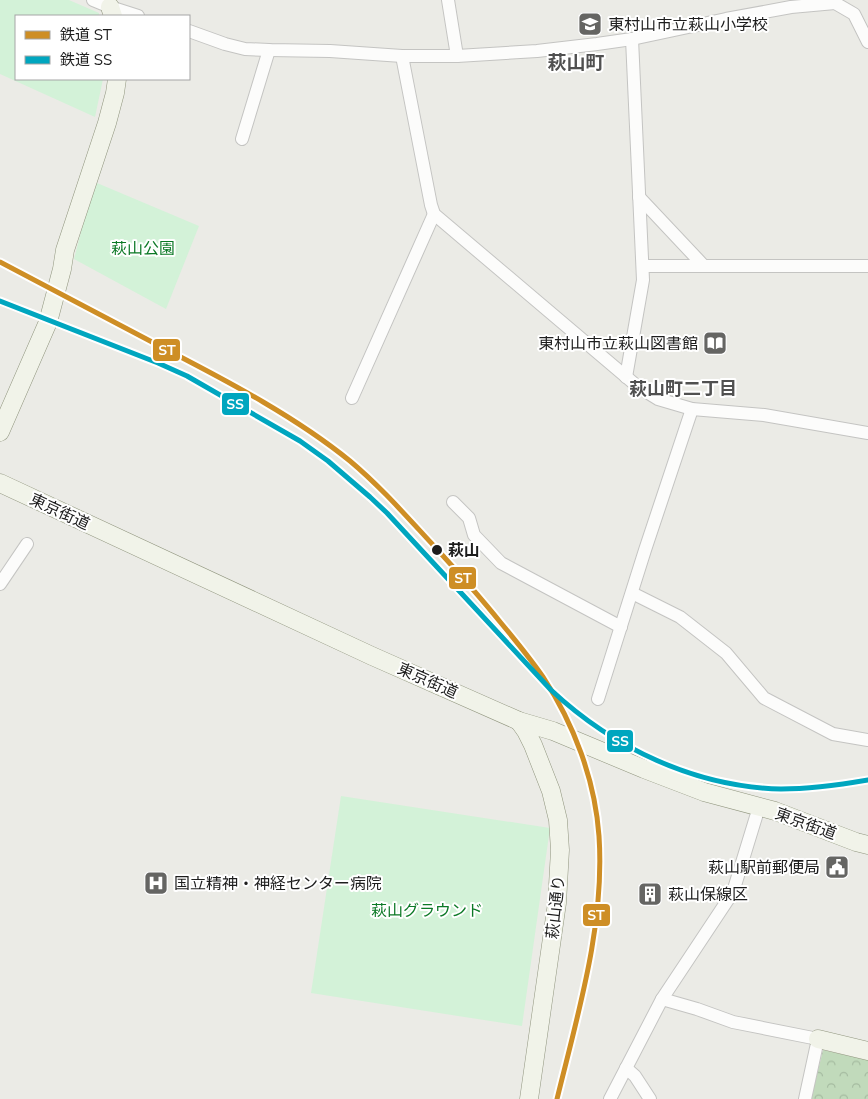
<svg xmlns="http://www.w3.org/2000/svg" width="868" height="1099" font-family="'Nunito Sans','Noto Sans JP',sans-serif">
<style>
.forest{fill:url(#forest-crowns)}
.park{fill:#d3f2d8}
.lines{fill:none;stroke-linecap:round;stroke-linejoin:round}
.street-casing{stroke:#c4c4c2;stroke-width:14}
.secondary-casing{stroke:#90957e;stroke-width:19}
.street{stroke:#fcfcfb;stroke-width:12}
.secondary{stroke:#f1f3e9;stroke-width:18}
.rail-1-casing{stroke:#fff;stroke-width:9}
.rail-2-casing{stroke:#fff;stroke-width:9}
.rail-1{stroke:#ce8e25;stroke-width:5}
.rail-2{stroke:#00a6bf;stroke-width:5}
.stop-dot{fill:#1d1d1d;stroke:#fff;stroke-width:2}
.labels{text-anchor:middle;stroke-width:4;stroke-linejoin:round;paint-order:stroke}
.poi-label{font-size:16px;fill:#1d1d1d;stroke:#fff;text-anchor:start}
.park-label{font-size:16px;fill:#0c7926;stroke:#fff}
.street-label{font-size:16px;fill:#1d1d1d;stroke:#fff}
.stop-label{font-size:16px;font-weight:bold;fill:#1d1d1d;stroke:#fff;text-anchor:start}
.neighbourhood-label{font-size:18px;font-weight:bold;fill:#505050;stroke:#fff}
.quarter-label{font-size:19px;font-weight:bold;fill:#505050;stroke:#fff}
.line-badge{stroke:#fff;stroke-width:2}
.badge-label{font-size:14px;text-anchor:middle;font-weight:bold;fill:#fff}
</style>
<defs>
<pattern id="forest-crowns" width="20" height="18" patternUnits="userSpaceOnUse" patternTransform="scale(1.25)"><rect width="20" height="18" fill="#c1dabb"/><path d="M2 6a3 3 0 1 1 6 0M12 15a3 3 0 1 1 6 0" fill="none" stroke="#a5bba0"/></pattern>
</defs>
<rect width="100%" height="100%" fill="#ebebe6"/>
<path class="forest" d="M823,1050l45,10v39h-57z"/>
<g class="park">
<path d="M0,0h69l30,13v3h-83v63h87l-8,38 -95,-43z"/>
<path d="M97,183l102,43 -33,83 -92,-50 9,-35z"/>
<path d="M341,796l209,32 -28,198 -211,-33z"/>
</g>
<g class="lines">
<g class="street-casing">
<g id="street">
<path d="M93,0l17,7 28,9"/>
<path d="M448,0l9,56"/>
<path d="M189,31l36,13 20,5 24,1 61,1 72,5h55l80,-5 60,-7 35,-5 94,-20 65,-12 44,-4 19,11 14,28"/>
<path d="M402,56l29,149 3,9 203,172 21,13 34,10 72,6 104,18"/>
<path d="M242,139l27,-89"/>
<path d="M639,197l64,68"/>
<path d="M643,266h225"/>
<path d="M626,377l17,-97 -11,-241"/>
<path d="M352,398l82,-184"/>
<path d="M453,502l16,16 5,17 27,28 120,64"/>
<path d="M0,584l27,-40"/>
<path d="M632,593l48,24 46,36 38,45 69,36 35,6"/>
<path d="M598,699l47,-149 47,-141"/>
<path d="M662,999l35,10 36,13 85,17 -13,60"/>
<path d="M626,1068l9,8 15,23"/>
<path d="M610,1099l52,-100 71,-107 26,-85"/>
</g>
</g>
<g class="secondary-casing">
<g id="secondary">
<path d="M110,7l3,9"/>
<path d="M0,432l48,-110 14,-53 3,-19 42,-127 8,-30 2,-14"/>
<path d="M0,483l372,173 147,65 34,10 91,38 60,23 71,19 81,31 12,3"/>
<path d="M519,721l7,10 7,14 18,46 7,29 2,30 -3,53 -28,196"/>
<path d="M818,1039l50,12"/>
</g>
</g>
<use href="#street" class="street"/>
<use href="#secondary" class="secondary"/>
<g class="rail-1-casing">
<path id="rail-1" d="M0,262c57,30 114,60 171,90 60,31 126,66 179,109 31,26 57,56 84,85 23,25 46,51 67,77 15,18 29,35 42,54 31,47 52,103 56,159 6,89 -21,177 -42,263"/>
</g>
<g class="rail-2-casing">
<path id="rail-2" d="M0,301l158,62 29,13 113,65 28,20 42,36 17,16 164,177c62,58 144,97 230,99 29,0 58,-4 87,-9"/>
</g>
<use href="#rail-1" class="rail-1"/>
<use href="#rail-2" class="rail-2"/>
</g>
<defs>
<g id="school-square" transform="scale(1.25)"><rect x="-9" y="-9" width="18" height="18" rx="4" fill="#656563" stroke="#fff"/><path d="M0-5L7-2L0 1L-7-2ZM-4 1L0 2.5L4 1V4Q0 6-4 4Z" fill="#fff"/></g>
<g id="library-square" transform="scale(1.25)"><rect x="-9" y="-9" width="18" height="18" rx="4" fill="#656563" stroke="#fff"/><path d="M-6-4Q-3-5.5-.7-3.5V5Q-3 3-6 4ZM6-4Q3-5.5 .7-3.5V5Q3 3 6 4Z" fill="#fff"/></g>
<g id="civic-square" transform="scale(1.25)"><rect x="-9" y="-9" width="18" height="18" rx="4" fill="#656563" stroke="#fff"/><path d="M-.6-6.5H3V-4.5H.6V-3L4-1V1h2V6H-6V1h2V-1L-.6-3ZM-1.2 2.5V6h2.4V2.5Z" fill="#fff"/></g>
<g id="hospital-square" transform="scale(1.25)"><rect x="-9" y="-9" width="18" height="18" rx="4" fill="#656563" stroke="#fff"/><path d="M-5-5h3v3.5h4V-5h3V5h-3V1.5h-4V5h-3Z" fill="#fff"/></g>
<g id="building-square" transform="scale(1.25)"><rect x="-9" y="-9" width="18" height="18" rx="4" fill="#656563" stroke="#fff"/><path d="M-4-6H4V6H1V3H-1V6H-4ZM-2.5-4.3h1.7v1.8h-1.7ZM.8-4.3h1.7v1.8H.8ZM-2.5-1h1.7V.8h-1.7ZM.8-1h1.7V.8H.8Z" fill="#fff"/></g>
</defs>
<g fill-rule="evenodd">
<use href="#school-square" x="590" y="24"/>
<use href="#library-square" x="715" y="343"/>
<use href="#civic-square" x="837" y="867"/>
<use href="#hospital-square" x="156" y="883"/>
<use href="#building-square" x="650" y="894"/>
</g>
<circle class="stop-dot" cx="437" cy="550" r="6"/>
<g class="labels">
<g class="poi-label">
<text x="608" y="30">東村山市立萩山小学校</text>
<text x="698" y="349" text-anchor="end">東村山市立萩山図書館</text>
<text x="820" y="873" text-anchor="end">萩山駅前郵便局</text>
<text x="174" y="889">国立精神・神経センター病院</text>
<text x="668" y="900">萩山保線区</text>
</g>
<g class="park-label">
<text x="143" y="254">萩山公園</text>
<text x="427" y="916">萩山グラウンド</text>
</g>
<g class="street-label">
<text transform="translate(60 511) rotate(25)" y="6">東京街道</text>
<text transform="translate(428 680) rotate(24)" y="6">東京街道</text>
<text transform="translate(806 823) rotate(20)" y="6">東京街道</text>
<text transform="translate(555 907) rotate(-84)" y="6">萩山通り</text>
</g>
<g class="stop-label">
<text x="448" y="556">萩山</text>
</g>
<g class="neighbourhood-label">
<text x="683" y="395">萩山町二丁目</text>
</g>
<g class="quarter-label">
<text x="576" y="69">萩山町</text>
</g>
</g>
<g class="line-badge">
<rect x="152" y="338" width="29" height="24" rx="5" fill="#ce8e25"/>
<rect x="221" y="392" width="29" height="24" rx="5" fill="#00a6bf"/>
<rect x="448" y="566" width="29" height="24" rx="5" fill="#ce8e25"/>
<rect x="606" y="729" width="28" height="24" rx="5" fill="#00a6bf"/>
<rect x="582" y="903" width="29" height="24" rx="5" fill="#ce8e25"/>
</g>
<g class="badge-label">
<text x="167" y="355">ST</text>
<text x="235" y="409">SS</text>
<text x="463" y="583">ST</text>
<text x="620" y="746">SS</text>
<text x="596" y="920">ST</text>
</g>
<rect x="15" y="15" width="175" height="65" fill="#ffffff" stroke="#a5a5a5"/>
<rect x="25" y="31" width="25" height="8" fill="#ce8e25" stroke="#a5a5a5"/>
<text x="60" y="40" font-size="15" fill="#1d1d1d">鉄道 ST</text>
<rect x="25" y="56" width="25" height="8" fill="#00a6bf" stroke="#a5a5a5"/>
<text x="60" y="65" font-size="15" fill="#1d1d1d">鉄道 SS</text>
</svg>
